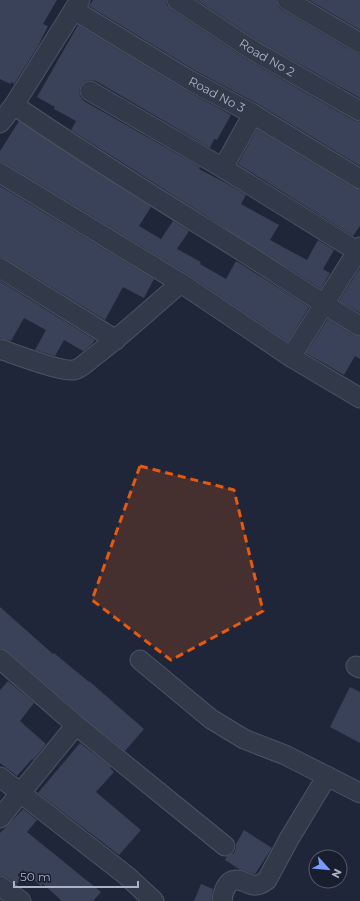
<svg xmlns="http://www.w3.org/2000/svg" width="360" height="901" font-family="Montserrat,sans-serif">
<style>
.building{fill:#3a425a}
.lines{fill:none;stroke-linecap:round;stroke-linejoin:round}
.minor-casing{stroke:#4d5364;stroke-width:21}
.minor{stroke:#323949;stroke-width:19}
.marked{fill:#e8590c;fill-opacity:0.2;stroke:#e8590c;stroke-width:3;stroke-dasharray:8 5;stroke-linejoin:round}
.labels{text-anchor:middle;stroke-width:3;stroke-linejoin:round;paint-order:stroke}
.street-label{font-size:12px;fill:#acb3c6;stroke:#181e2e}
</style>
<rect width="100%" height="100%" fill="#1f2639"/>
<g class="building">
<path d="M0,0h57l-14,24 5,2 -10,20 -24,38 -3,-2 -1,2 -10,-5z"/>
<path d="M93,0h73l1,5 4,4 77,51 107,61 5,1v44l-102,-62 -62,-33 -107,-65z"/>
<path d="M197,0h79l2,6 3,3 73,43 6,2v44l-100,-56z"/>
<path d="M309,0h51v30z"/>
<path d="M78,25l107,65 46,25 -14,25 -3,-1 -4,9 -114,-67 -6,-1 -5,1 -4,4 -2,6 1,5 4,5 116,66 -1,2 27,14 20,12 -5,9 38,21 -9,15 37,20 11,-20 16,10 -11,19 7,4 -9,16 -250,-159 5,-9 -22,-12 1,-2 -18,-10z"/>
<path d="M19,121l132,86 -12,19 22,13 12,-18 16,10 -12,18 24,13 -1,2 26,15 10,-18 73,46 -21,35 -101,-68 -181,-110 -6,-2v-11z"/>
<path d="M257,129l97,59 6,2v36l-7,10 -115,-72z"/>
<path d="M0,186l154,93 -10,19 -21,-11 -18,33 -99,-61 -6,-2z"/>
<path d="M360,268v45l-21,-12z"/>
<path d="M0,281l95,59 -3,4 -9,7 -19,-11 -9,16 -20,-6 11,-20 -22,-12 -13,23 -11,-3z"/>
<path d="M328,319l26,16 6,2v22l-5,-3 -11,19 -38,-22z"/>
<path d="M0,607l53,47 1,-1 35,29v-1l55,48 -19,22 -42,-34 -76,-66 -7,-3z"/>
<path d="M8,681l26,22 -14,18 26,23 -13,16 -1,-1 -15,17 -17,-13v-73z"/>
<path d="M350,687l10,5v51l-30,-16z"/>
<path d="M80,743l31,24 -1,1 4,4 -18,20 45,38 -22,25 -81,-62z"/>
<path d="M23,809l14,11 -10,12 74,60 -8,9h-31l-19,-17 -2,2 -16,-13 -8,11 -11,-7 -6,-2v-42z"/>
<path d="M244,830l28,18 -17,26 -16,-5 -14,-9 2,-4 7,-3 2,-5v-4z"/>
<path d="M201,884l12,5 -2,12h-17z"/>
</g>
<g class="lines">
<g class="minor-casing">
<g id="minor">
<path id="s1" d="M177,0l77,51 106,60"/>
<path d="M287,0l73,43"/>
<path id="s2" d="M74,10l117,71 62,33 107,65"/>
<path d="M90,91l133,77 137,85"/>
<path d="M14,105c68,47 138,90 207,133 47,29 92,60 139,88"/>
<path d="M0,123l14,-18 66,-105"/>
<path d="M223,168l30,-54"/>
<path d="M0,173l181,110 110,74 69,41"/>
<path d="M0,268l116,72"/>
<path d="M0,349c14,5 61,23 74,21 6,-1 13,-8 18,-12 31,-23 59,-50 89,-75"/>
<path d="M291,357l69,-110"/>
<path d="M0,659l76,66 149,121"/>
<path d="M140,660l71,59 33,20 41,16 75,38"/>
<path d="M356,666l4,2"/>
<path d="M0,777l127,99 27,25"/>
<path d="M0,818l76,-93"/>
<path d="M0,886l21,15"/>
<path d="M222,901c1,-8 4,-21 15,-21 5,0 11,4 16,5 5,1 10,-2 14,-5l22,-41 38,-63"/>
</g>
</g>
<use href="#minor" class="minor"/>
</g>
<path class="marked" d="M140,466l94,24 29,121 -92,49 -79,-60z"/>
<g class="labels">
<g class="street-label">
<text dy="4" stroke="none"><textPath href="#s1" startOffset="107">Road No 2</textPath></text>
<text dy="4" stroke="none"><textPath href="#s2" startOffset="166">Road No 3</textPath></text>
</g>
</g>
<g transform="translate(328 869) rotate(117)"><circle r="19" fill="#181e2e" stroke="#535a6b"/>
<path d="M0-3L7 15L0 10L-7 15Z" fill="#799aff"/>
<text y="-6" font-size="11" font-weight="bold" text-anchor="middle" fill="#acb3c6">N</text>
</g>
<path d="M14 881v6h124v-6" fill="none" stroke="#acb3c6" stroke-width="2"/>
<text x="20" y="881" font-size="12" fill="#acb3c6" stroke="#181e2e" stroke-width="3" paint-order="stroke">50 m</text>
</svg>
